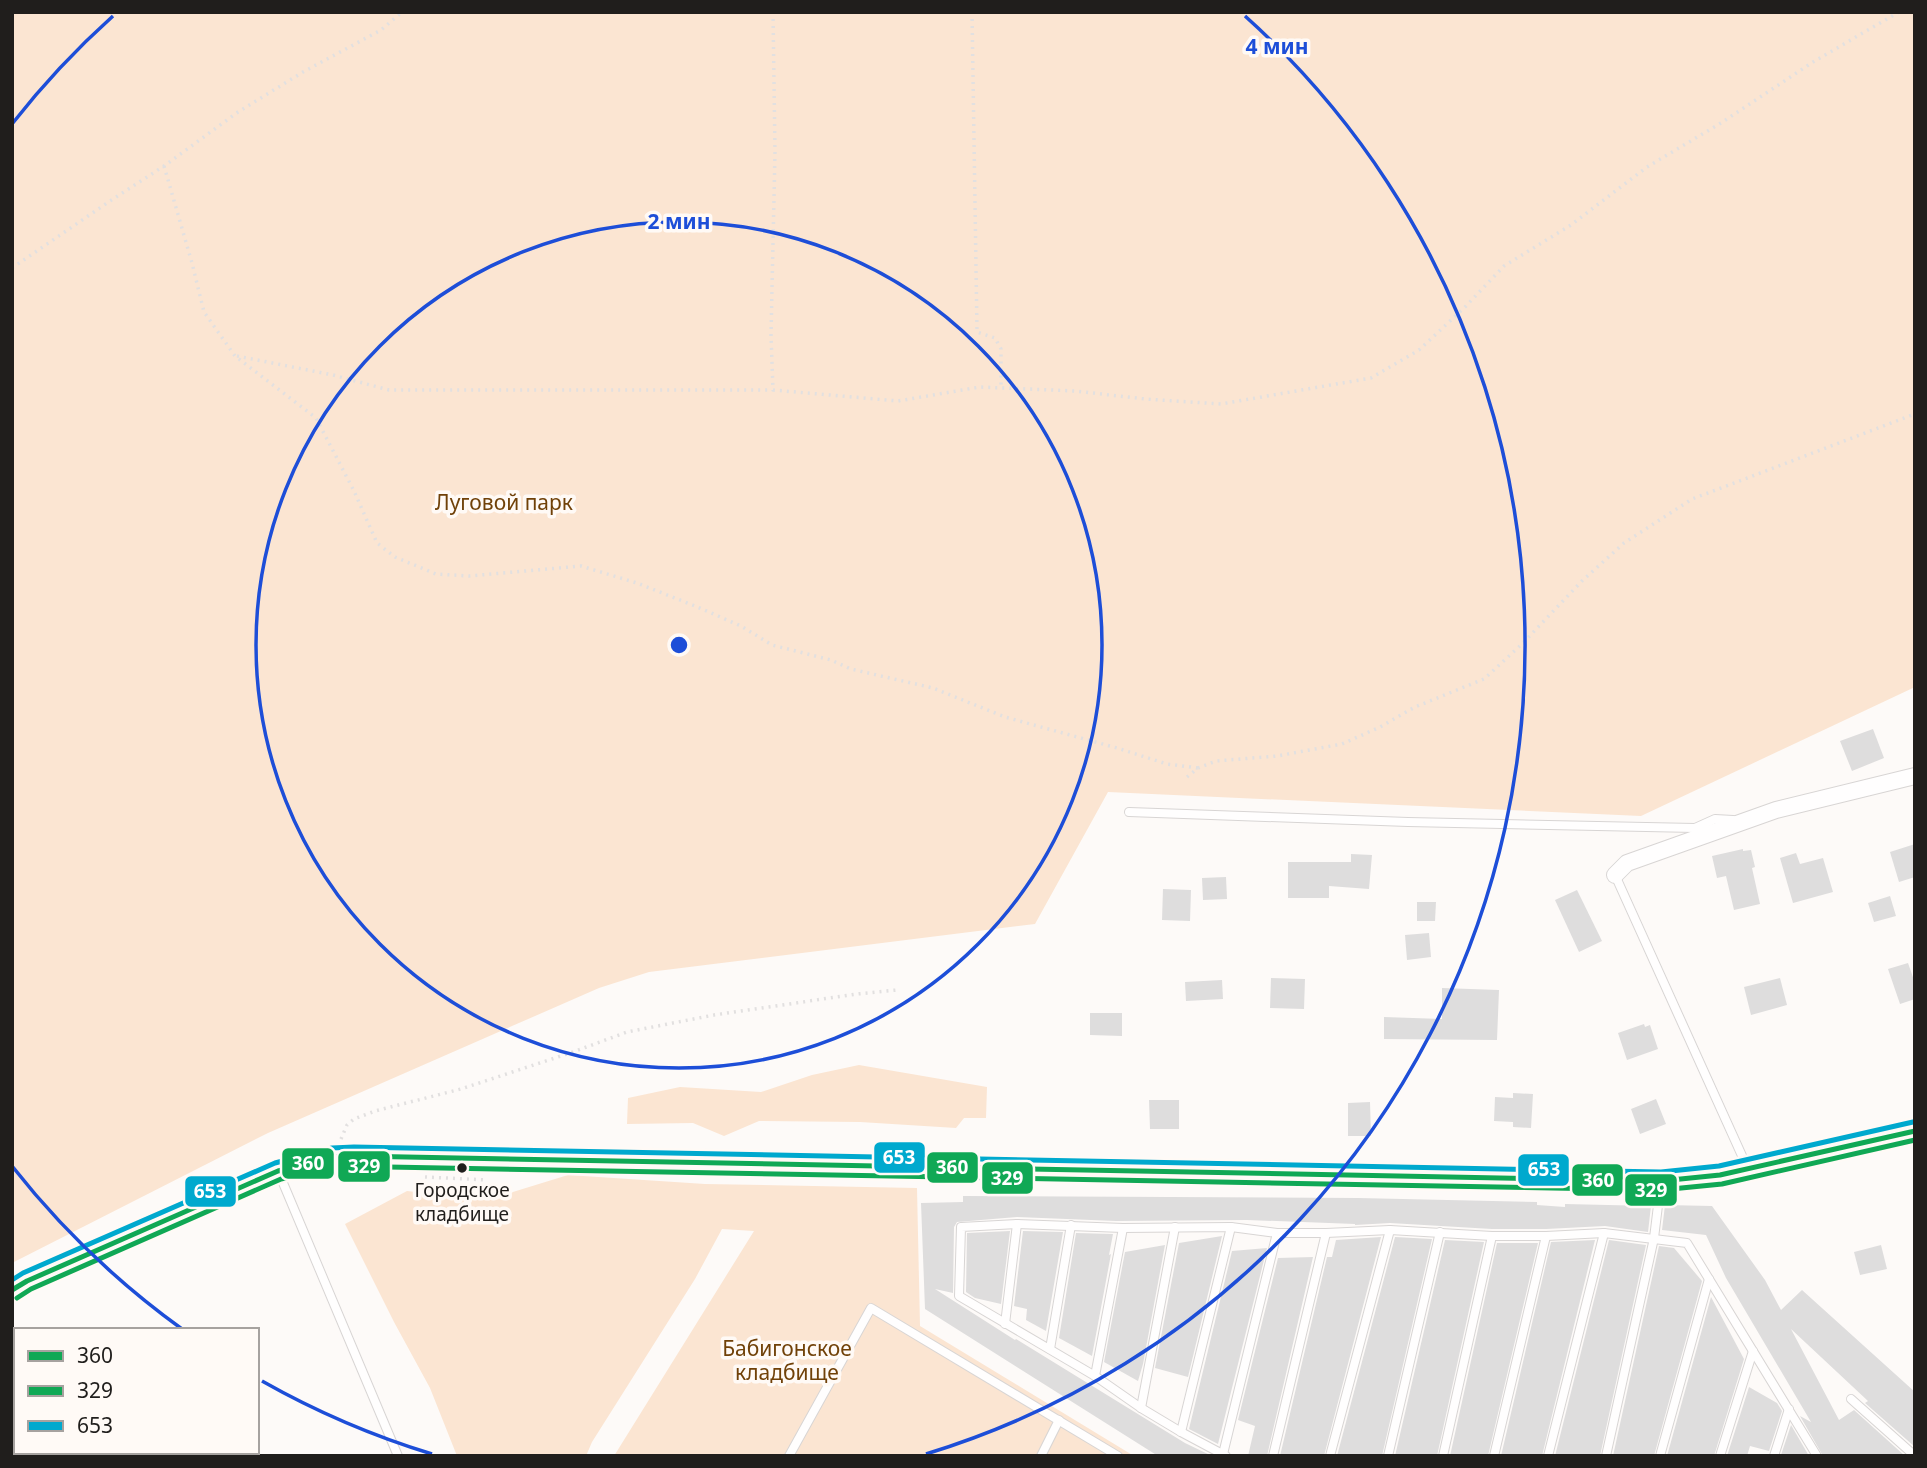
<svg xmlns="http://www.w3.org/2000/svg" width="1927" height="1468" font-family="'Noto Sans',sans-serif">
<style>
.green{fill:#fbe5d2}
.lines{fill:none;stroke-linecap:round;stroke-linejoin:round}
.stream{stroke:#e4c1a0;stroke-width:5}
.building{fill:#dedddd}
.service-casing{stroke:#d8d5d4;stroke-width:10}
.minor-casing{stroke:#d8d5d4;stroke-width:18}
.tertiary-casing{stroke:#d8d5d4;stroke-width:21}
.path{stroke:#e2e0e0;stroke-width:3.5;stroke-dasharray:2 5;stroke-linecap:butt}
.service{stroke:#fffefe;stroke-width:8}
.minor{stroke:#fffefe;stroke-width:16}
.tertiary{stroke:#fffefe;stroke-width:19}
.bus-1-casing{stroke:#fffaf6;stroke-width:10}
.bus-2-casing{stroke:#fffaf6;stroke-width:10}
.bus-3-casing{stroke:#fffaf6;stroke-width:10}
.bus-1{stroke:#10a855;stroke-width:5}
.bus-2{stroke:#10a855;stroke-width:5}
.bus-3{stroke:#00a9ce;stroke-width:5}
.ring{fill:none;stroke:#1d4ed8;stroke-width:3.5}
.bus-dot{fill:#201e1c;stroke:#fffaf6;stroke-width:2.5}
.labels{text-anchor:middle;stroke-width:7;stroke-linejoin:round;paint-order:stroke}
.bus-label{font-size:19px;fill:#201e1c;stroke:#fffaf6}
.park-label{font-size:21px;fill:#704108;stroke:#fffaf6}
.centre{fill:#1d4ed8;stroke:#fffaf6;stroke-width:3.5}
.ring-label{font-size:21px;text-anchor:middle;font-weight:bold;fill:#1d4ed8;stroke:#fffaf6;stroke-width:7;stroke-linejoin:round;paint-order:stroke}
.line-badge{stroke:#fffaf6;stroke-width:2.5}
.badge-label{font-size:19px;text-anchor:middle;font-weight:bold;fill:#fff}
</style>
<rect width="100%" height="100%" fill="#fdfaf8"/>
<g class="green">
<path d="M12,12h1903v675l-274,129 -533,-24 -73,132 -386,48 -50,16 -331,145 -256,130z"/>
<path d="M859,1065l128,22 -1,31h-22l-8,10 -96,-6 -101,-1 -35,15 -31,-13 -66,1 1,-26 52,-11 81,5 51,-17z"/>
<path d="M568,1175l137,9 212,4 3,138 214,130h-520l140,-225 -32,-2 -27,50 -103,163 -6,14h-129l-27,-68 -36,-66 -49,-98 62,-33 80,9z"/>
</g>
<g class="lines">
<g class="stream">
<path d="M12,1427l4,1"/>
<path d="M80,1452l9,4"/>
</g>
</g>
<g class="building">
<path d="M1873,729l11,29 -32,13 -12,-30z"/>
<path d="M1915,844v33l-16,5 -9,-30z"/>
<path d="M1743,849v2l8,-1 4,17 -3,1 8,36 -26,6 -8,-34 -9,2 -5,-22z"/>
<path d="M1796,853l4,11 23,-6 10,34 -40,11 -13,-45z"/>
<path d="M1351,854l21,1 -3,34 -40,-3v12h-41v-36h63z"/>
<path d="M1226,877l1,22 -24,1 -1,-22z"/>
<path d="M1163,889l28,1 -1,31 -28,-1z"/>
<path d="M1577,890l25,51 -23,11 -24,-52z"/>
<path d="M1890,896l6,20 -22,6 -6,-19z"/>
<path d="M1417,902h19l-1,19h-18z"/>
<path d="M1429,933l2,24 -24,3 -2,-25z"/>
<path d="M1908,963l7,20v16l-15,5 -12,-35z"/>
<path d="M1271,978l34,1 -1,30 -34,-1z"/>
<path d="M1780,978l7,27 -36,10 -7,-28z"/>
<path d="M1222,980l1,19 -37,2 -1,-19z"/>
<path d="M1442,988l57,2 -2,50 -113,-1v-22l58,2z"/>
<path d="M1090,1013h32v23l-32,-1z"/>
<path d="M1644,1024l1,3 5,-2 8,24 -31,11 -9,-27z"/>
<path d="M1513,1093l20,1 -2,34 -18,-1v-5l-19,-1 1,-24 18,1z"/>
<path d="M1656,1099l10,25 -26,10 -9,-25z"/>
<path d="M1149,1100h30v29h-29z"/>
<path d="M1370,1102l1,34h-23v-33z"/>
<path d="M963,1196l395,2 179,4v3l28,2v-3l86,2 -3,26 -43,-6 -59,3h-54l-102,-6 -35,2v-1l-108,-4 -131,1 -99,-4 -60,5 -3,5 -1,66 -18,-4 80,51 1,-1 169,104 27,13h-54l-233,-147 -4,-106 42,-1z"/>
<path d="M1665,1205l47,1 53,74 16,30 21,-20 113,102v55l-50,-44 3,-2 -77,-72 48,91 15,-10 51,46h-82l-23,-40 11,6 -85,-144 -20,-43 -44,-5z"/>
<path d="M1010,1231l-9,73 -26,-6 -9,-6 1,-59z"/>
<path d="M1023,1231l40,1 -17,99 -20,-11 1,-11 -13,-3z"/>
<path d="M1076,1233l37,1 -4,21 2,-1 -19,102 -33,-18z"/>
<path d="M1222,1236l-34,141 -33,-9 24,-125z"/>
<path d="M1381,1237l-57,219h-44l47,-199h5l4,-17z"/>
<path d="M1395,1237l37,2 -50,217h-45z"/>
<path d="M1445,1240l39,2 -47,214h-42z"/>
<path d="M1595,1240l-53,216h-41l50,-214z"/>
<path d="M1609,1240l37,5 -46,211h-45z"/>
<path d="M1497,1243h41l-50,213h-38z"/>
<path d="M1165,1245l-22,119 -5,17 -34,-19 21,-110z"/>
<path d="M1881,1245l6,24 -27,6 -6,-23z"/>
<path d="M1659,1246l15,2 28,33 -48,175h-41z"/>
<path d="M1267,1248l-49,196 -29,-15 43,-178z"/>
<path d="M1313,1257l-46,199h-19l7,-30 -17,-6 40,-162z"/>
<path d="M1711,1297l33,62 -30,97h-47z"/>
<path d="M1749,1387l28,16 5,8 -13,40 -19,-5 -3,10h-20z"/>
<path d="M1791,1425l18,31 -28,-1z"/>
</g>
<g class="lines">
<g class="service-casing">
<g id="service">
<path d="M1129,812l279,10 287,6 20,-9 18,1"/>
<path d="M1615,875l133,294"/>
<path d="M278,1171l120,285"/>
<path d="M1005,1324l12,-100"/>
<path d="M1050,1349l21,-124"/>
<path d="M1095,1376l28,-148"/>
<path d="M1851,1399l64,57"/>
<path d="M1141,1408l34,-181"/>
<path d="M1181,1432l50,-205"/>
<path d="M12,1447l4,1"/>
<path d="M28,1452l9,4"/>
<path d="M1223,1454l54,-221"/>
<path d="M789,1456l82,-148 247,148"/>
<path d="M1041,1456l18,-36"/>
<path d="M1226,1456l-45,-24 -40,-24 -46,-32 -136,-80 2,-69 56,-3 106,4 108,-1 46,6h49l64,-3 102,6h54l58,-3 83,10 130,213"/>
<path d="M1273,1456l53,-223"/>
<path d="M1330,1456l60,-226"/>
<path d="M1388,1456l52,-224"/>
<path d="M1443,1456l49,-220"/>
<path d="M1494,1456l52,-220"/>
<path d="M1548,1456l56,-223"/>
<path d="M1606,1456l48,-218 7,-57"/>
<path d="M1660,1456l49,-177"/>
<path d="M1720,1456l33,-105"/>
<path d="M1774,1456l15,-47"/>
</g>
</g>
<g class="minor-casing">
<path id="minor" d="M1615,875l12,-12 149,-53 139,-34"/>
</g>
<g class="tertiary-casing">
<path id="tertiary" d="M12,1290l15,-9 251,-110 55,-14 21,-1 1307,25 59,-6 195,-44"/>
</g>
<g class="path">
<path d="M773,12l2,140 -4,183 2,55 125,11 82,-14 95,4 70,8 76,5 150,-26 48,-28 46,-43 39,-41 67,-41 76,-58 74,-44 92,-61 86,-50"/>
<path d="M972,12l5,320 18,6 6,11v38"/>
<path d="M164,166l28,97 12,49 31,44 81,62 38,73 23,52 18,14 41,17 33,2 112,-10 56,17 58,23 46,20 31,19 59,15 20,9 82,19 72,29 112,31 50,16 31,4"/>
<path d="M12,268l98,-67 54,-35 74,-54 65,-40 78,-42 21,-18"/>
<path d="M237,356l96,19 56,15h383"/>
<path d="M1187,777l11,-9 18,-7 61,-5 65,-12 38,-17 35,-20 69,-28 38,-35 60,-63 42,-38 68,-44 223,-85"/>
<path d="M341,1139l6,-14 7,-6 21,-8 86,-22 112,-37 54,-20 87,-17 143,-21 40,-4"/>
<path d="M425,1177l62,3"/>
</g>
<use href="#service" class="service"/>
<use href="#minor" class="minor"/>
<use href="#tertiary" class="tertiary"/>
<g class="bus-1-casing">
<path id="bus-1" d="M12,1290l15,-9 251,-110 55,-14 21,-1 1307,25 59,-6 195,-44"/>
</g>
<g class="bus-2-casing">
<path id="bus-2" d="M17,1298l14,-9 250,-110 53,-13 1327,24 61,-6 193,-44"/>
</g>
<g class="bus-3-casing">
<path id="bus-3" d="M12,1280l11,-7 252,-110 57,-15 22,-1 1307,25 58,-6 194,-44"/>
</g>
<use href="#bus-1" class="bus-1"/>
<use href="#bus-2" class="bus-2"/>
<use href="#bus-3" class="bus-3"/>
</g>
<g class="ring">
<circle cx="679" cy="645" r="423"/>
<path d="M432 1454A846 846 0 0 1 262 1381M182 1329A846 846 0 0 1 12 1166M12 124A846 846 0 0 1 113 16M1245 16A846 846 0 0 1 926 1454"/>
</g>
<circle class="bus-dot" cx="462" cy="1168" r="6"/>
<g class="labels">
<g class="bus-label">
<text x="462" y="1197">Городское<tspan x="462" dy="24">кладбище</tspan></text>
</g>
<g class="park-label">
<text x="504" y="510">Луговой парк</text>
<text x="787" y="1356">Бабигонское<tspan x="787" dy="24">кладбище</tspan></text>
</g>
</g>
<circle cx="679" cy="645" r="10" class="centre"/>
<g class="ring-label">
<text x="1277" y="54">4 мин</text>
<text x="679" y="229">2 мин</text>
</g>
<g class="line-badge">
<rect x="873" y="1141" width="53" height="33" rx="7" fill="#00a9ce"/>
<rect x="281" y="1147" width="54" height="33" rx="7" fill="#10a855"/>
<rect x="337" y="1150" width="54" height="33" rx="7" fill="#10a855"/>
<rect x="926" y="1151" width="53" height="33" rx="7" fill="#10a855"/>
<rect x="1517" y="1153" width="53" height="34" rx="7" fill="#00a9ce"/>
<rect x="981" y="1161" width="53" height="34" rx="7" fill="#10a855"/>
<rect x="1571" y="1163" width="53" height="34" rx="7" fill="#10a855"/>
<rect x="1624" y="1173" width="54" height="34" rx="7" fill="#10a855"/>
<rect x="184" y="1175" width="53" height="33" rx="7" fill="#00a9ce"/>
</g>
<g class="badge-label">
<text x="899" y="1164">653</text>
<text x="308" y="1170">360</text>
<text x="364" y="1173">329</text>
<text x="952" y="1174">360</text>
<text x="1544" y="1176">653</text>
<text x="1007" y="1185">329</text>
<text x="1598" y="1187">360</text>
<text x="1651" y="1197">329</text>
<text x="210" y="1198">653</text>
</g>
<rect width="1927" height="1468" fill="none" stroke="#201e1c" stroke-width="28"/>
<rect x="14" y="1328" width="245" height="126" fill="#fffaf6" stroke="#a6a29f" stroke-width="2"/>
<rect x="28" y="1351" width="35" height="10" fill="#10a855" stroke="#a6a29f" stroke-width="2"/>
<text x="77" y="1363" font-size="21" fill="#201e1c">360</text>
<rect x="28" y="1386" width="35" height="10" fill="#10a855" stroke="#a6a29f" stroke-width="2"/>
<text x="77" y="1398" font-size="21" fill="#201e1c">329</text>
<rect x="28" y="1421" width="35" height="10" fill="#00a9ce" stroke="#a6a29f" stroke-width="2"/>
<text x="77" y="1433" font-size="21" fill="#201e1c">653</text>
</svg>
